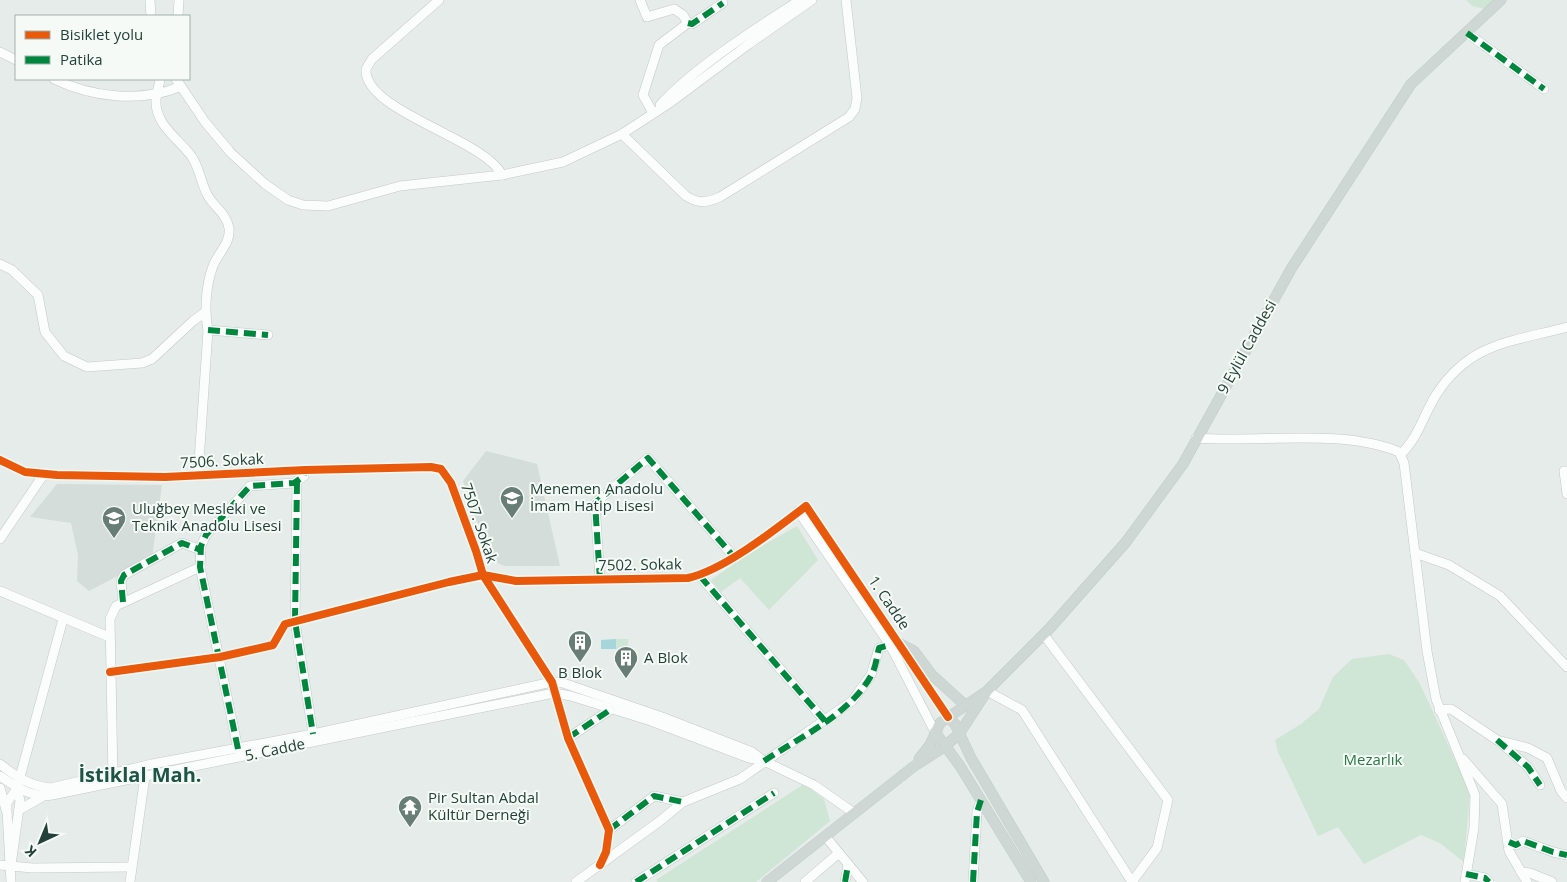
<svg xmlns="http://www.w3.org/2000/svg" width="1567" height="882" font-family="'Open Sans',sans-serif">
<style>
.built{fill:#d4ddd9}
.green{fill:#cfe5d5}
.water{fill:#a6d6db}
.lines{fill:none;stroke-linecap:round;stroke-linejoin:round}
.minor-casing{stroke:#c3c9c6;stroke-width:10}
.major-casing{stroke:#c2cbc8;stroke-width:11}
.minor{stroke:#fbfcfc;stroke-width:9}
.major{stroke:#ced7d4;stroke-width:10}
.quiet{stroke:#00873e;stroke-width:6;stroke-dasharray:12 6;stroke-linecap:butt}
.cycleway-casing{stroke:#f5faf7;stroke-width:11}
.cycleway{stroke:#e8590c;stroke-width:8}
.labels{text-anchor:middle;stroke-width:4;stroke-linejoin:round;paint-order:stroke}
.street-label{font-size:15px;fill:#224138;stroke:#f5faf7}
.poi-label{font-size:15px;fill:#224138;stroke:#f5faf7;text-anchor:start}
.park-label{font-size:15px;fill:#2b7a47;stroke:#f5faf7}
.district-label{font-size:20px;font-weight:bold;fill:#1d5445;stroke:#f5faf7}
</style>
<rect width="100%" height="100%" fill="#e6ece9"/>
<g class="built">
<path d="M486,451l51,13 23,102h-55l-15,-6 -27,-79z"/>
<path d="M57,484l105,1 -10,73 -63,33 -12,-10 1,-26 -7,-32 -41,-6z"/>
</g>
<g class="green">
<path d="M1466,0h29l-10,9 -13,-3z"/>
<path d="M797,526l21,34 -49,50 -29,-32 -19,14 -10,-12 39,-27z"/>
<path d="M616,639h12v12l-12,-2z"/>
<path d="M1389,654l15,6 16,24 50,108 -6,70 -24,-19 -19,-8 -57,29 -26,-37 -20,9 -40,-84 -3,-12 26,-16 18,-15 14,-32 19,-18z"/>
<path d="M804,784l20,15 6,22 -74,61h-98l-2,-2z"/>
</g>
<path class="water" d="M616,639v10h-15v-9z"/>
<g class="lines">
<g class="minor-casing">
<g id="minor">
<path d="M150,0l1,16"/>
<path d="M439,0l-67,59 -6,10c-3,42 119,70 136,106"/>
<path d="M640,0l7,17 27,-8 9,6 5,8 -29,22 -16,50 10,18"/>
<path d="M178,16l1,-16"/>
<path d="M688,23l4,1 31,-21"/>
<path d="M1467,33l77,56"/>
<path d="M0,52l16,8"/>
<path d="M54,79c37,18 86,24 125,8"/>
<path d="M160,79c-1,8 -4,14 -4,22 -1,24 24,39 36,56 8,12 9,27 16,39 7,12 18,17 21,32 2,15 -11,25 -16,38 -7,19 -9,44 -5,64l-10,146"/>
<path d="M176,79l29,43 26,31 34,31 23,16 15,5 25,1 72,-20 102,-11 61,-13 59,-28 49,-32 78,-58 63,-44"/>
<path d="M660,105c35,-38 95,-76 140,-105"/>
<path d="M622,134l64,62c13,8 20,7 34,1l129,-80 6,-8 2,-11 -11,-98"/>
<path d="M0,264l12,6 26,25 7,37 19,24 23,11 55,-4 10,-4 41,-38 11,-8"/>
<path d="M208,330l60,5"/>
<path d="M1196,438c63,5 146,-10 203,14l5,11 11,90 34,12 51,31 67,71"/>
<path d="M1401,454c17,-16 23,-40 35,-59 34,-53 76,-53 131,-68"/>
<path d="M0,460l25,12 32,3 108,2 140,-7 126,-3 10,2 10,14 25,68 7,24 69,107 16,56 41,92 -3,22 -6,13"/>
<path d="M1567,471h-3l3,23"/>
<path d="M297,482l-2,139 18,113"/>
<path d="M798,511l92,134 45,87"/>
<path d="M0,539l44,-65"/>
<path d="M1415,553l12,98 9,48 39,96 -1,33 -9,54"/>
<path d="M700,576l125,145"/>
<path d="M600,580l-5,-77 53,-45 86,99"/>
<path d="M0,591l109,46"/>
<path d="M123,602l-2,-21 3,-6 58,-32 19,7"/>
<path d="M110,672l110,-15 53,-12 12,-21 164,-42 34,-7 33,6 172,-3c36,-8 88,-49 118,-72l142,211"/>
<path d="M987,691l35,19 110,172 25,-34 11,-48 -124,-165"/>
<path d="M1439,710l12,-1 46,31 31,8 19,10 14,33 6,7"/>
<path d="M568,738l45,-30"/>
<path d="M1500,742l28,25 12,18"/>
<path d="M238,749l-38,-182 1,-21 5,-11 44,-49 44,-3 10,-7 1,-6"/>
<path d="M1463,759l39,45 7,47 18,31"/>
<path d="M0,764c16,13 30,22 51,24l101,-24 161,-30 239,-52 11,1 99,34 90,35 12,9 50,24 40,28"/>
<path d="M0,776c16,11 31,22 52,19l502,-102 17,3 80,25 98,37 12,2"/>
<path d="M113,778l-3,-159 6,-13 84,-39"/>
<path d="M0,788l6,22"/>
<path d="M19,810l23,-13"/>
<path d="M609,830l45,-34 29,6"/>
<path d="M825,836l38,46"/>
<path d="M1509,842l7,3 7,-4 30,11 14,3"/>
<path d="M0,865l32,3 99,-1"/>
<path d="M11,865l9,-64 -3,-13 46,-169"/>
<path d="M1521,872l9,1 22,9"/>
<path d="M1466,874l19,4 4,4"/>
<path d="M11,882l-4,-71v-8l10,-15"/>
<path d="M130,882l15,-106"/>
<path d="M576,882l84,-61 23,-19 57,-23 112,-78 19,-26 8,-27 11,-3"/>
<path d="M636,882l138,-89"/>
<path d="M805,882l34,-29"/>
<path d="M845,882l3,-17"/>
<path d="M973,882l4,-70 4,-12"/>
</g>
</g>
<g class="major-casing">
<g id="major">
<path d="M899,643l15,8 18,24 33,30"/>
<path d="M948,717l7,7 16,34 73,124"/>
<path d="M935,732l25,34 71,116"/>
<path d="M919,759l11,-14 10,-22 44,-30"/>
<path d="M767,882l146,-115 31,-20 15,-13 28,-43 63,-63 76,-86 57,-78 108,-195 120,-185 90,-84"/>
</g>
</g>
<use href="#minor" class="minor"/>
<use href="#major" class="major"/>
<g class="quiet">
<path d="M688,23l4,1 31,-21"/>
<path d="M1467,33l77,56"/>
<path d="M208,330l60,5"/>
<path d="M297,482l-2,139 18,113"/>
<path d="M700,576l125,145"/>
<path d="M600,580l-5,-77 53,-45 86,99"/>
<path d="M123,602l-2,-21 3,-6 58,-32 19,7"/>
<path d="M568,738l45,-30"/>
<path d="M1497,740l31,27 12,18"/>
<path d="M238,749l-38,-182 1,-21 5,-11 44,-49 44,-3 10,-7 1,-6"/>
<path d="M764,761c36,-24 87,-47 108,-87 4,-8 5,-18 7,-26l11,-3"/>
<path d="M609,830l45,-34 29,6"/>
<path d="M1509,842l7,3 7,-4 30,11 14,3"/>
<path d="M1466,874l19,4 4,4"/>
<path d="M636,882l138,-89"/>
<path d="M845,882l3,-17"/>
<path d="M973,882l4,-70 4,-12"/>
</g>
<g class="cycleway-casing">
<g id="cycleway">
<path d="M0,460l25,12 32,3 108,2 140,-7 126,-3 10,2 10,14 25,68 7,24 69,107 16,56 41,92 -3,22 -6,13"/>
<path d="M110,672l110,-15 53,-12 12,-21 164,-42 34,-7 33,6 172,-3c36,-8 88,-49 118,-72l142,211"/>
</g>
</g>
<use href="#cycleway" class="cycleway"/>
</g>
<defs>
<g id="school-pin" transform="scale(1.25)"><path d="M0 17L-7.5 6A9.5 9.5 0 1 1 7.5 6Z" fill="#677d76" stroke="#f5faf7"/><path d="M0-5L7-2L0 1L-7-2ZM-4 1L0 2.5L4 1V4Q0 6-4 4Z" fill="#fff"/></g>
<g id="building-pin" transform="scale(1.25)"><path d="M0 17L-7.5 6A9.5 9.5 0 1 1 7.5 6Z" fill="#677d76" stroke="#f5faf7"/><path d="M-4-6H4V6H1V3H-1V6H-4ZM-2.5-4.3h1.7v1.8h-1.7ZM.8-4.3h1.7v1.8H.8ZM-2.5-1h1.7V.8h-1.7ZM.8-1h1.7V.8H.8Z" fill="#fff"/></g>
<g id="temple-pin" transform="scale(1.25)"><path d="M0 17L-7.5 6A9.5 9.5 0 1 1 7.5 6Z" fill="#677d76" stroke="#f5faf7"/><path d="M0-6L5-2H3V0L6.5 2.5H4V6H1.5V3h-3V6H-4V2.5H-6.5L-3 0V-2H-5Z" fill="#fff"/></g>
</defs>
<g fill-rule="evenodd">
<use href="#school-pin" x="512" y="498"/>
<use href="#school-pin" x="114" y="518"/>
<use href="#building-pin" x="580" y="642"/>
<use href="#building-pin" x="626" y="658"/>
<use href="#temple-pin" x="410" y="807"/>
</g>
<g class="labels">
<g class="street-label">
<text transform="translate(1247 347) rotate(-61)" y="5">9 Eylül Caddesi</text>
<text transform="translate(222 461) rotate(-3)" y="5">7506. Sokak</text>
<text transform="translate(479 523) rotate(71)" y="5">7507. Sokak</text>
<text transform="translate(640 565) rotate(-1)" y="5">7502. Sokak</text>
<text transform="translate(889 603) rotate(56)" y="5">1. Cadde</text>
<text transform="translate(275 750) rotate(-12)" y="5">5. Cadde</text>
</g>
<g class="poi-label">
<text x="530" y="494">Menemen Anadolu<tspan x="530" dy="17">İmam Hatip Lisesi</tspan></text>
<text x="132" y="514">Uluğbey Mesleki ve<tspan x="132" dy="17">Teknik Anadolu Lisesi</tspan></text>
<text x="644" y="663">A Blok</text>
<text x="580" y="678" text-anchor="middle">B Blok</text>
<text x="428" y="803">Pir Sultan Abdal<tspan x="428" dy="17">Kültür Derneği</tspan></text>
</g>
<g class="park-label">
<text x="1373" y="765">Mezarlık</text>
</g>
<g class="district-label">
<text x="140" y="782">İstiklal Mah.</text>
</g>
</g>
<rect x="15" y="15" width="175" height="65" fill="#f5faf7" stroke="#a1b0ab"/>
<rect x="25" y="31" width="25" height="8" fill="#e8590c" stroke="#a1b0ab"/>
<text x="60" y="40" font-size="15" fill="#224138">Bisiklet yolu</text>
<rect x="25" y="56" width="25" height="8" fill="#00873e" stroke="#a1b0ab"/>
<text x="60" y="65" font-size="15" fill="#224138">Patika</text>
<g transform="translate(40 842) rotate(224)" stroke="#f5faf7" stroke-width="4" paint-order="stroke">
<path d="M0-4L9 19L0 12L-9 19Z" fill="#224138"/>
<text y="-8" font-size="14" font-weight="bold" text-anchor="middle" fill="#224138">K</text>
</g>
</svg>
